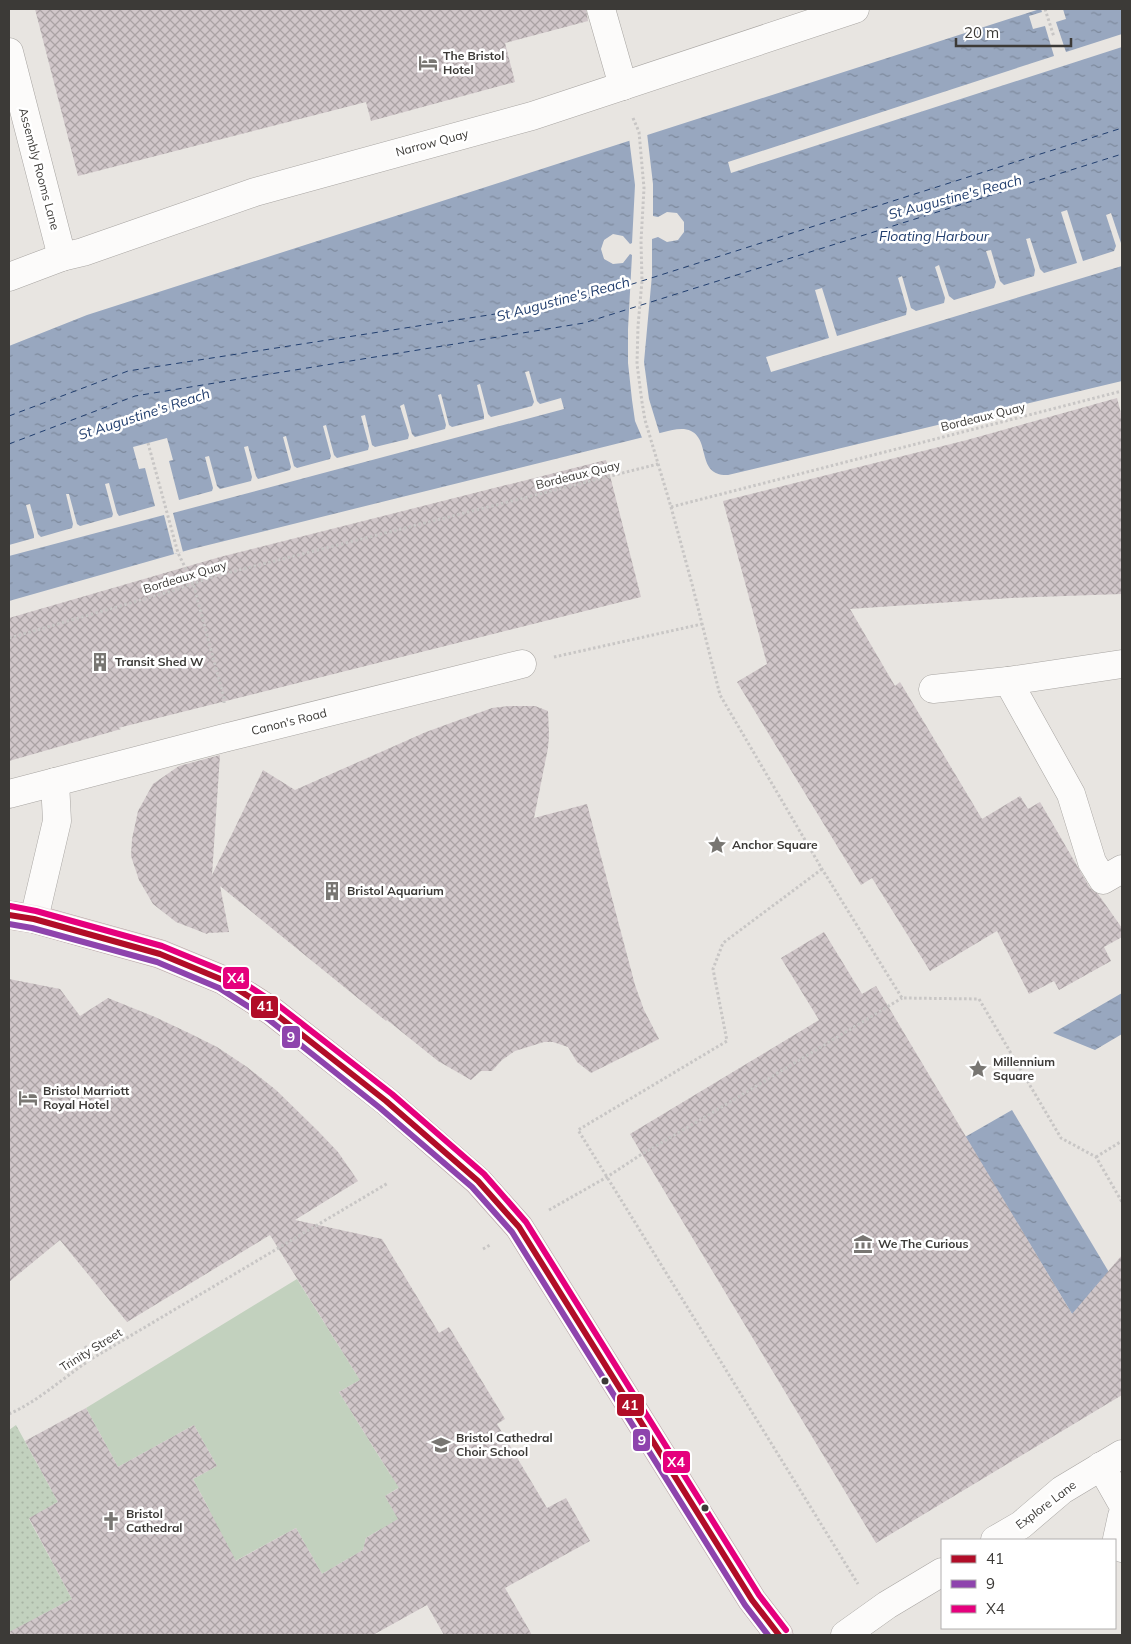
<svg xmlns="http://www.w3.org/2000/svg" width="1131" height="1644" font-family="Mulish,sans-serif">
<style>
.grass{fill:url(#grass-dots)}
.garden{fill:#c2d1be}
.water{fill:url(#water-ripples)}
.pier{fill:#e8e5e1}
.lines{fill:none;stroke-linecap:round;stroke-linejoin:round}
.ferry{stroke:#213e6e;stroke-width:1;stroke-dasharray:6 5;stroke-linecap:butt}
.building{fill:url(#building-cross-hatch)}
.minor-casing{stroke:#a8a5a2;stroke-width:29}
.major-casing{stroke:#b8a5a6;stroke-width:29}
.path{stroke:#c8c6c5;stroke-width:3;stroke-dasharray:2.5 2.5;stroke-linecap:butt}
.minor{stroke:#fcfbfa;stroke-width:28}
.major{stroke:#eee4e5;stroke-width:28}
.bus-1-casing{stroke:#fff;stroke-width:10}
.bus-2-casing{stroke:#fff;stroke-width:10}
.bus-3-casing{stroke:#fff;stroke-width:10}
.bus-1{stroke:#b10d28;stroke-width:6}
.bus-2{stroke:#8e44ad;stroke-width:6}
.bus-3{stroke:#e5007d;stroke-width:6}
.bus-dot{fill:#3c3a37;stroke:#fff;stroke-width:2}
.labels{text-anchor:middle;stroke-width:5;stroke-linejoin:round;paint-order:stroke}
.poi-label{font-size:12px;font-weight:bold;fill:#3c3a37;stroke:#fff;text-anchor:start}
.street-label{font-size:12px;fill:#3c3a37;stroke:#fff}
.water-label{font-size:14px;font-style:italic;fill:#213e6e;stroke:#fff}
.line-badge{stroke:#fff;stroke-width:2}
.badge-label{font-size:14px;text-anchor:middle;font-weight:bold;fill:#fff}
</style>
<defs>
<pattern id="grass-dots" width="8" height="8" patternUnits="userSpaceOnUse" patternTransform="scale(1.25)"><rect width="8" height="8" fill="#c2d1be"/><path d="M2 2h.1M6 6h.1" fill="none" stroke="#a8b4a4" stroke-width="1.8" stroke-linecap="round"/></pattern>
<pattern id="water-ripples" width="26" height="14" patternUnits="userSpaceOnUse" patternTransform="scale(1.25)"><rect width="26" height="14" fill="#98a7bf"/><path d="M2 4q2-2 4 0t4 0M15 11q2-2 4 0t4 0" fill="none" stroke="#7d899c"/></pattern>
<pattern id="building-cross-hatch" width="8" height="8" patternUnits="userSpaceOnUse" patternTransform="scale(1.25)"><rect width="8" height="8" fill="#d0c6c9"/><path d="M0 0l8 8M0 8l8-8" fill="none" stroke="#aaa2a4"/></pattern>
</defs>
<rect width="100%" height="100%" fill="#e8e5e1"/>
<path class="grass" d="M16,1425l42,77 -29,17 43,80 -34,18 10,18h-39v-205z"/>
<path class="garden" d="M297,1279l63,101 -21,12 51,82 20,7 -25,15 18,30 -14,8 -10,-4 -13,8 -3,12 -41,24 -26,-46 -81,44 -27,-49 22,-12 -17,-32 24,-13 -23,-41 -76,42 -32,-59z"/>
<g class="water">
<path d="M1040,9h82v372l-394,94c-32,1 -17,-34 -37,-44 -8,-4 -19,-1 -27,1l-472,117 -183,52v-255l78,-31z"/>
<path d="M1122,993v41l-27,16 -42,-17z"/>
<path d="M1012,1110l110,184v93l-4,3 -153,-253z"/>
</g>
<g class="pier">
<path d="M1041,9h7l1,1 14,-1 3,10 -10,3 10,30 56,-18v13l-391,126 -3,-11 326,-106 -9,-30 -12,3 -4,-13 13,-4z"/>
<path d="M647,133l6,51v32l5,1 9,-5 10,1 7,9v10l-6,8 -11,2 -9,-5 -6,2v36l-8,87 5,37 11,36 -17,5 -8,-19 -3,-21 -4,-37v-34l4,-74 -2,-1 -7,9 -10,1 -9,-5 -3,-10 3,-9 9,-6 10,2 7,8 2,-1 3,-58 -6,-47z"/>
<path d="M1067,210l16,51 31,-10 2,-5 -10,-31 5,-2 11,33v20l-351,106 -5,-15 63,-19 -14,-48 7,-2 15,48 69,-21 1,-6 -9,-31 4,-2 9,32 5,3 28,-8 1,-5 -10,-31 4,-2 10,31 5,4 40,-12 2,-6 -10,-31 5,-1 9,31 4,4 30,-9 1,-6 -9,-31 4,-1 10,31 4,4 33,-10 -16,-51z"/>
<path d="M529,371l8,30 3,3 21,-6 3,11 -391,104 10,39 -9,2 -10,-39 -155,41v-11l25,-7v-3l-8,-30 4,-1 8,30 3,3 31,-9 1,-4 -7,-30h3l8,30 3,2 32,-9 1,-3 -8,-30 4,-1 8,30 2,3 36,-10 -10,-38 -6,1 -6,-22 34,-9 6,22 -4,1 10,39 33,-9 1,-3 -8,-31 4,-1 8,30 3,3 31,-8 1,-4 -8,-30 4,-1 8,30 2,3 32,-9 1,-3 -8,-30 3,-1 8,30 3,2 33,-9 1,-3 -8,-30 3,-1 8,30 3,3 31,-8 1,-4 -8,-30 4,-1 7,30 3,2 33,-8 1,-4 -9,-29 4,-2 8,30 3,3 30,-8 1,-4 -8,-30 3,-1 8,31 3,2 32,-8v-4l-7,-30 3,-1 8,30 3,3 41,-11 2,-4 -9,-30z"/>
</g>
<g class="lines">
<g class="ferry">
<path d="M9,416l119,-45 451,-70 543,-173"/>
<path d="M9,444l126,-48 449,-73 538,-169"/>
</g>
</g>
<g class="building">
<path d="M35,9h551l2,12 -83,22 10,39 -144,39 -5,-19 -288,74z"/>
<path d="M1117,398l5,19v177l-111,4 -161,11 45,77 5,-4 82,137 38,-23 8,13 12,-7 50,86 8,6 24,34v9l-18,10 7,14 -52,29 -5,-9 -25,13 -32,-63 -67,40 -58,-93 -11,7 -124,-203 30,-18 -44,-163 244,-61z"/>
<path d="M606,460l35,137 -523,131 3,1 -112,32v-143l211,-61z"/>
<path d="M509,706h26l13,5 1,24 -1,13 -14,70 53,-14 48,181 9,25 15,29 -68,34 -14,-11 -9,-15 -15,-5h-9l-29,9 -13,9 -10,11h-11l-10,9 -33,-19 -51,-41 -1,1 -166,-135 9,46 -21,1 -1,1 -31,-12 -23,-18 -14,-24 -8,-24 1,-17 6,-28 15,-27 26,-18 41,-11 -8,120 51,-105 32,20 131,-58 66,-24z"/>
<path d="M824,932l38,62 14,-8 196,328 50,-59v140l-246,148 -246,-409 189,-114 -38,-62z"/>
<path d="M9,979l51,10 20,27 28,-18 47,19 36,17 26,13 30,20 29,23 42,41 20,21 20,29 -63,39 87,19 57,94 10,-6 56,92 -8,5 50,84 19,-10 24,43 -85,47 27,47h-88l-17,-30 -54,30h-364v-3l63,-33 -43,-81 29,-16 -33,-61 61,-33 32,59 76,-42 23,41 -24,13 43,82 60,-33 26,46 41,-24 3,-12 32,-19 -13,-23 14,-8 -60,-96 21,-12 -90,-145 -143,87 -67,-82 -51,42z"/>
</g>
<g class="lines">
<g class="minor-casing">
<g id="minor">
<path d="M601,9l22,77"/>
<path d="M9,52l53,205"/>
<path d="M9,277l53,-20 21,-5 172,-60 277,-76 323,-107"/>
<path d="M1008,681l63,113 21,68 11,18 19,-11"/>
<path d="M933,689l75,-8 114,-17"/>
<path d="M9,794l215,-56 298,-74"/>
<path d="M34,919l23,-98 -2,-39"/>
<path d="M1101,1466l21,37"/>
<path d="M1122,1516l-5,23 5,9"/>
<path d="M995,1540l26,-15 41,-35 60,-36"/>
<path d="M845,1635l42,-30 55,-33"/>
</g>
</g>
<g class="major-casing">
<path id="major" d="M9,915l25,4 126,35 63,26 50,32 113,89 92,80 41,46 233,373 27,35"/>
</g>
<g class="path">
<path d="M1045,9l9,28"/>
<path d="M633,118l6,14 5,56 -3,53 1,40 -4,45 -1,38 5,38 3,18 26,87 21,77 28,111 102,174 80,129 77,1 82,139 35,19 26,45"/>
<path d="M148,443l30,110 15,30 31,115v5"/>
<path d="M671,507l451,-116"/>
<path d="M9,638l163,-47 43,-15 443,-112"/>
<path d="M554,657l148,-33"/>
<path d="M822,869l-99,74 -10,26 14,72 -149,89 280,454"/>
<path d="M1096,1157l26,-16"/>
<path d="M549,1210l58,-33 35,-23 53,-31 207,-125"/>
<path d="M483,1249l7,-4"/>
<path d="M85,1346l8,12"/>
<path d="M9,1414c30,-13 56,-38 84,-56l295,-175"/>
</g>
<use href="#minor" class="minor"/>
<use href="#major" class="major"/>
<g class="bus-1-casing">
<path id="bus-1" d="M9,915l25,4 126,35 63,26 50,32 113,89 92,80 41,46 233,373 27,35"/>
</g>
<g class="bus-2-casing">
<path id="bus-2" d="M9,924l23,4 125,34 62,26 49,31 112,89 92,79 40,45 233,373 23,30"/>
</g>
<g class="bus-3-casing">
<path id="bus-3" d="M10,906l26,5 126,35 66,27 50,32 114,89 92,80 42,48 233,373 27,35"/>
</g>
<use href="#bus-1" class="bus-1"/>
<use href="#bus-2" class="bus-2"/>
<use href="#bus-3" class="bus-3"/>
</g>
<defs>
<g id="hotel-bare" transform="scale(1.5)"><path d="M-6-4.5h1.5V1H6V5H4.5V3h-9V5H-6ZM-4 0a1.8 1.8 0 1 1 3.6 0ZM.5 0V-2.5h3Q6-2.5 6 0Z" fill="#787672" stroke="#fff" stroke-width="2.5" paint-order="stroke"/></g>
<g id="building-bare" transform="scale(1.5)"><path d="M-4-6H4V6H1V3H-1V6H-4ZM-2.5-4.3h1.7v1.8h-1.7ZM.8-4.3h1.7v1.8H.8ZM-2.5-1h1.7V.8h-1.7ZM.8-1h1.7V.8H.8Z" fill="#787672" stroke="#fff" stroke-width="2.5" paint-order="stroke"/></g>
<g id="sight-bare" transform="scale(1.5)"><path d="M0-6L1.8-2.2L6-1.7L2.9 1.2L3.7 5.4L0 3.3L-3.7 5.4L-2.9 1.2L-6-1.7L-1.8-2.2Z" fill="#787672" stroke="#fff" stroke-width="2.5" paint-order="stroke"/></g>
<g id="museum-bare" transform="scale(1.5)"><path d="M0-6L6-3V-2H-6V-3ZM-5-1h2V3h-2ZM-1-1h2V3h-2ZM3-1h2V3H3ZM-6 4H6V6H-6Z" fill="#787672" stroke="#fff" stroke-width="2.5" paint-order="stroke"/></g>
<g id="school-bare" transform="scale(1.5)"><path d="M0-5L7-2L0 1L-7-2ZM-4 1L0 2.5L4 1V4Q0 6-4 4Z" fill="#787672" stroke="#fff" stroke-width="2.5" paint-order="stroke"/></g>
<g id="church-bare" transform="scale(1.5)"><path d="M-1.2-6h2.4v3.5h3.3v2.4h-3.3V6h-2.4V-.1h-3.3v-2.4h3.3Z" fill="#787672" stroke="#fff" stroke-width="2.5" paint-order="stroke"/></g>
</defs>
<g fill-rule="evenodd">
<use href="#hotel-bare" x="428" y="63"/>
<use href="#building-bare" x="100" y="662"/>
<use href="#sight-bare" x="717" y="845"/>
<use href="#building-bare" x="332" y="891"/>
<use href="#sight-bare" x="978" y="1069"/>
<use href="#hotel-bare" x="28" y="1098"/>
<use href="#museum-bare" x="863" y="1244"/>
<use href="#school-bare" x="441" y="1445"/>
<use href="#church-bare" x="111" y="1521"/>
</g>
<g class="bus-dot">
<circle cx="605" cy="1381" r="4.5"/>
<circle cx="705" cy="1508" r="4.5"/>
</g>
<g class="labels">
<g class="poi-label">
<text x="443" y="60">The Bristol<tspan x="443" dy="14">Hotel</tspan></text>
<text x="115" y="666">Transit Shed W</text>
<text x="732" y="849">Anchor Square</text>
<text x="347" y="895">Bristol Aquarium</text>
<text x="993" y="1066">Millennium<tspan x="993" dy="14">Square</tspan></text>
<text x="43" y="1095">Bristol Marriott<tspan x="43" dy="14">Royal Hotel</tspan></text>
<text x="878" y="1248">We The Curious</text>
<text x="456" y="1442">Bristol Cathedral<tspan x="456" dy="14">Choir School</tspan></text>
<text x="126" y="1518">Bristol<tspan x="126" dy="14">Cathedral</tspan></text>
</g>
<g class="street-label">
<text transform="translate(432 143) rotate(-15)" y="4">Narrow Quay</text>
<text transform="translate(39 169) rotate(75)" y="4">Assembly Rooms Lane</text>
<text transform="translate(983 417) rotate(-14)" y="4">Bordeaux Quay</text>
<text transform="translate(578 475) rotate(-14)" y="4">Bordeaux Quay</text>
<text transform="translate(185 577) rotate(-17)" y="4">Bordeaux Quay</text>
<text transform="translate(289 722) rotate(-14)" y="4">Canon's Road</text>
<text transform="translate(91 1350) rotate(-32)" y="4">Trinity Street</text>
<text transform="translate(1046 1505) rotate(-37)" y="4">Explore Lane</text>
</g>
<g class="water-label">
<text transform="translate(955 197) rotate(-15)" y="5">St Augustine's Reach</text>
<text x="934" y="241">Floating Harbour</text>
<text transform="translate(563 299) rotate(-15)" y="5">St Augustine's Reach</text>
<text transform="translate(144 414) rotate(-18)" y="5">St Augustine's Reach</text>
</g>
</g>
<g class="line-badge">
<rect x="222" y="966" width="28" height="24" rx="5" fill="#e5007d"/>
<rect x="250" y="995" width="29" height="24" rx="5" fill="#b10d28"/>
<rect x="281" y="1025" width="20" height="24" rx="5" fill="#8e44ad"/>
<rect x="616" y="1393" width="29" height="24" rx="5" fill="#b10d28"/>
<rect x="632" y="1428" width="19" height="24" rx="5" fill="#8e44ad"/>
<rect x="662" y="1450" width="29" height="24" rx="5" fill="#e5007d"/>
</g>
<g class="badge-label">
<text x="236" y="983">X4</text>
<text x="265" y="1011">41</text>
<text x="291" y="1042">9</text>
<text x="630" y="1410">41</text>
<text x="642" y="1445">9</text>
<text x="676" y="1467">X4</text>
</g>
<rect width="1131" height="1644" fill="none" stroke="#3c3a37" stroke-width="20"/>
<rect x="941" y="1539" width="175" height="90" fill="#ffffff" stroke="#b1b0af"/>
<rect x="951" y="1555" width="25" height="8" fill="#b10d28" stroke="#b1b0af"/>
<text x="986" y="1564" font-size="15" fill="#3c3a37">41</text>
<rect x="951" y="1580" width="25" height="8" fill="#8e44ad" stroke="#b1b0af"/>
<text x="986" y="1589" font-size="15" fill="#3c3a37">9</text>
<rect x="951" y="1605" width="25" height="8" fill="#e5007d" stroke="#b1b0af"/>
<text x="986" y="1614" font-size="15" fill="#3c3a37">X4</text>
<path d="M956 38v8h115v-8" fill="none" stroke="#3c3a37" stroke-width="2.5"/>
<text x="964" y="38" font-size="15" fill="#3c3a37" stroke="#ffffff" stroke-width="4" paint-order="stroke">20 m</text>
</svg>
